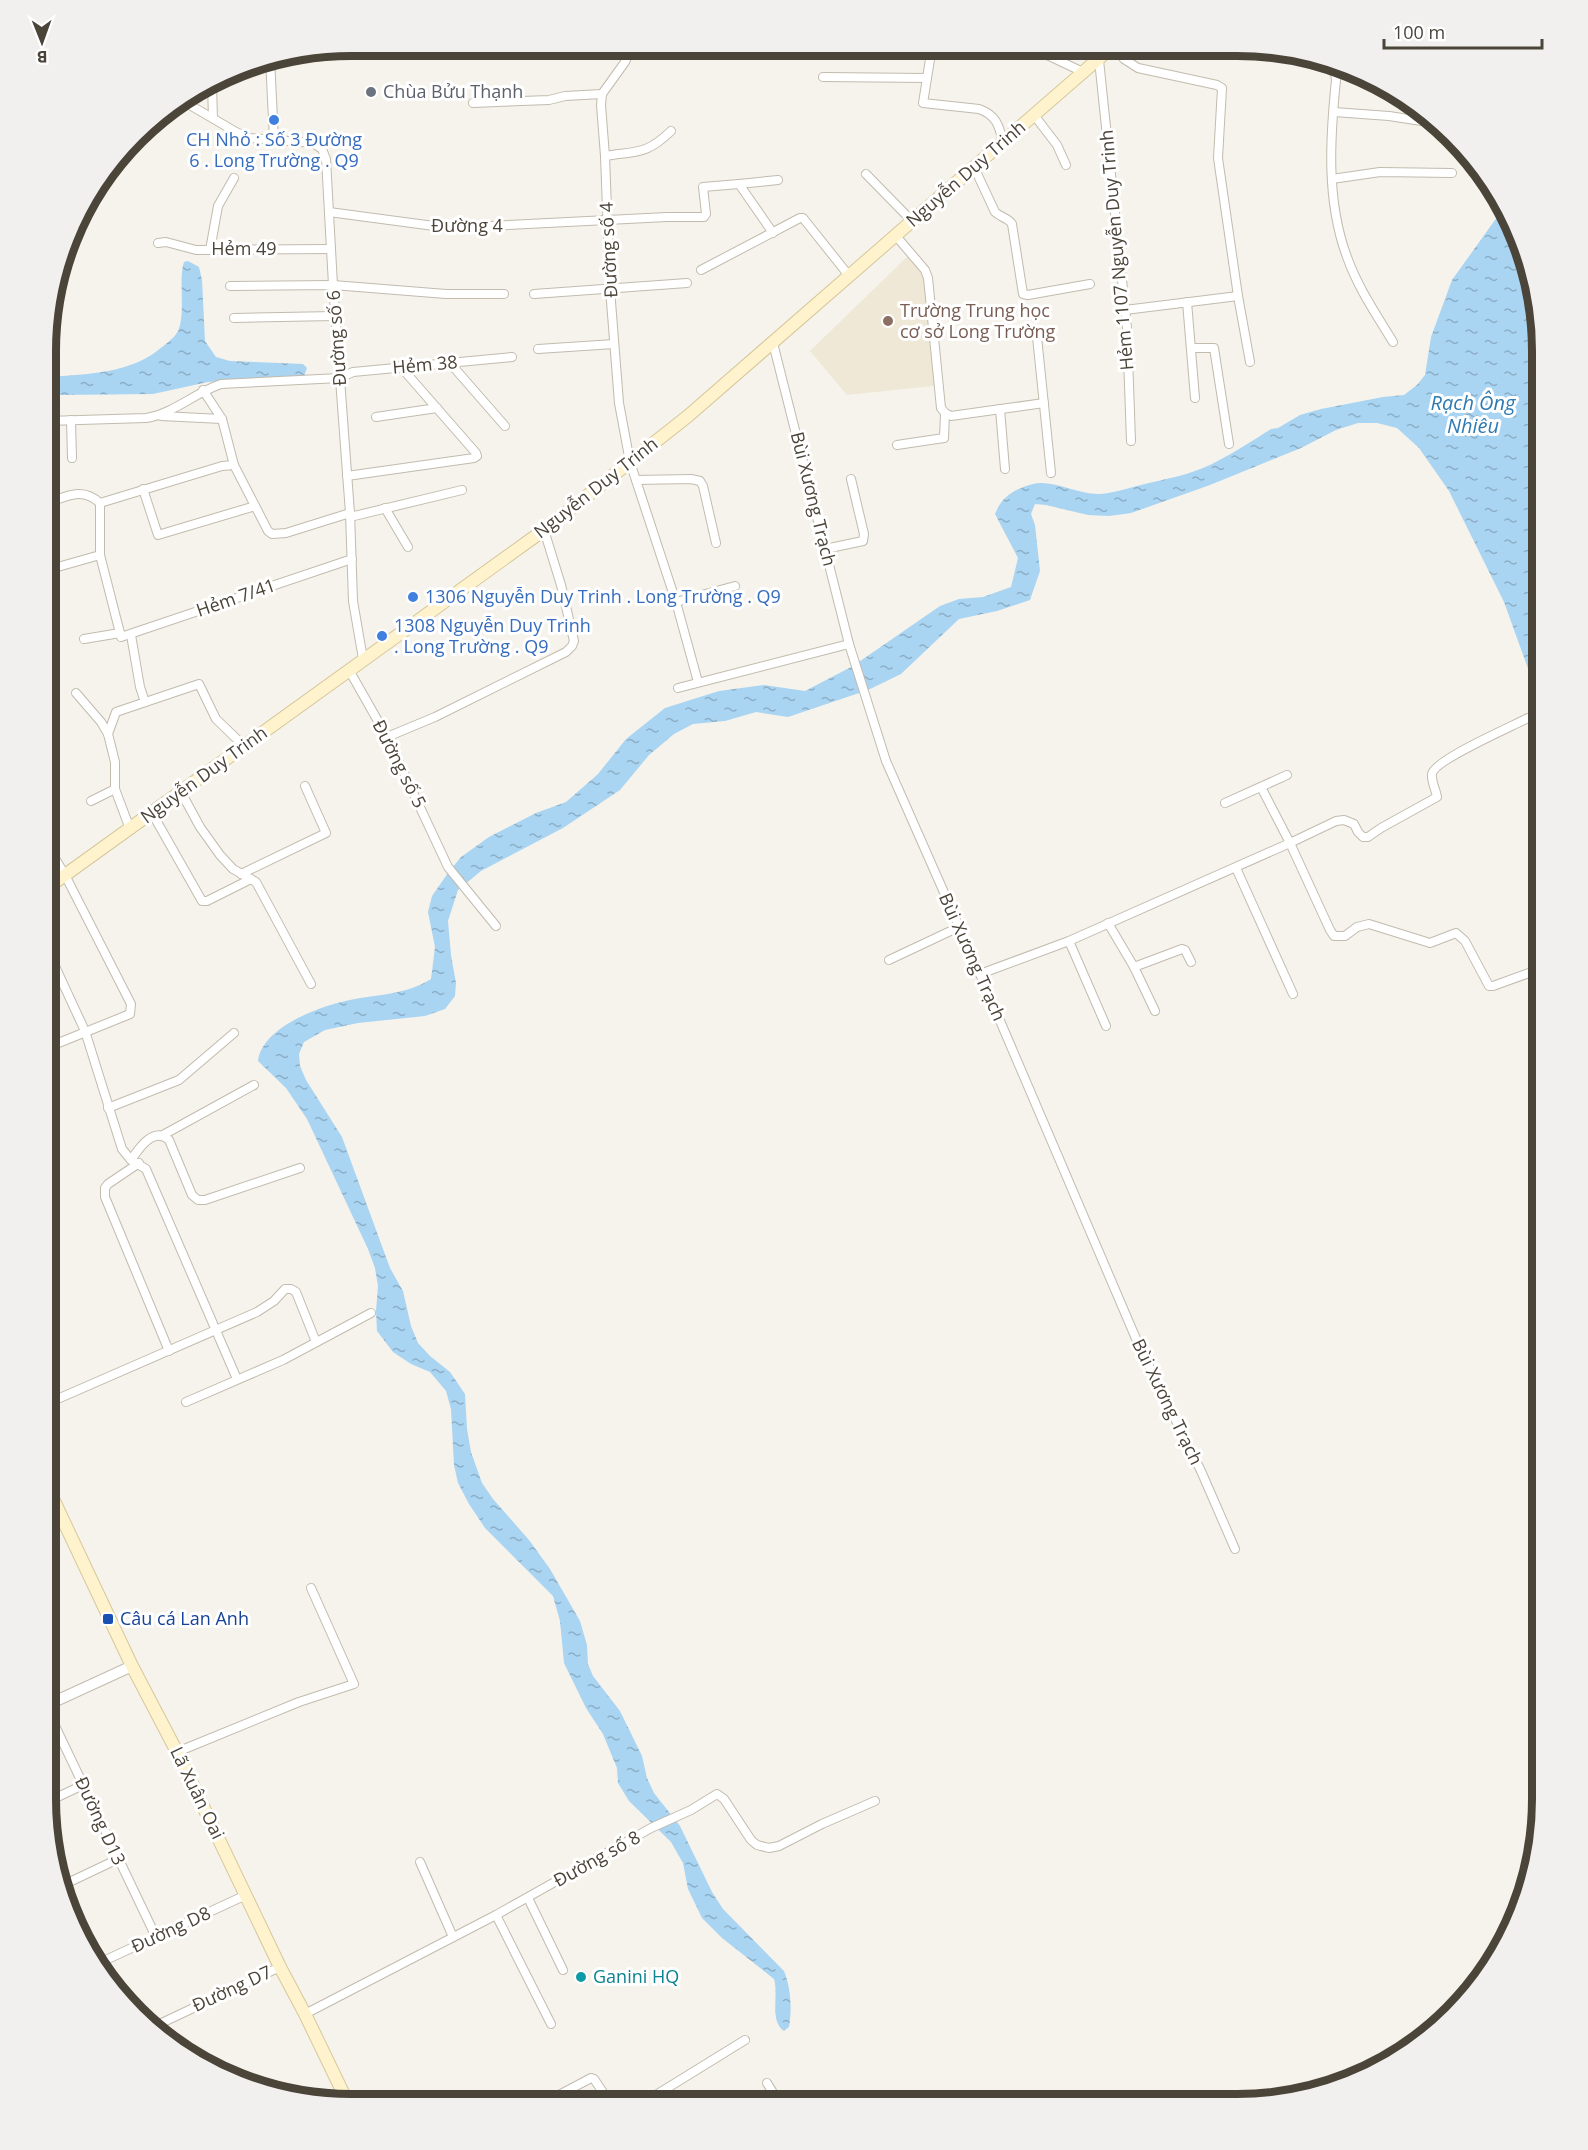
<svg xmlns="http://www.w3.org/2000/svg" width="1588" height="2150" font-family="'Open Sans',sans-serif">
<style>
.education{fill:#efe8d6}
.water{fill:url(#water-ripples)}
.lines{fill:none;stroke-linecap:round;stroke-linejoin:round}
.minor-casing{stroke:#c2bbae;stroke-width:10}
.tertiary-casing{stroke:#c2bbae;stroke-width:12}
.secondary-casing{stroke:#d6c79b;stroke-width:14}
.minor{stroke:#fff;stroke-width:8}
.tertiary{stroke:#fff;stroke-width:10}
.secondary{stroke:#fff3cd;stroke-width:12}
.worship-dot{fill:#6b7280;stroke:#fff;stroke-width:2}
.shop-dot{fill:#3f7fe0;stroke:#fff;stroke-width:2}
.education-dot{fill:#8d6e63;stroke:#fff;stroke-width:2}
.transit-dot{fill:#1a4fb4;stroke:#fff;stroke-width:2}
.culture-dot{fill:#0f9aa8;stroke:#fff;stroke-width:2}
.labels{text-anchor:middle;stroke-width:6;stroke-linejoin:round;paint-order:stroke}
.worship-label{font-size:18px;fill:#5b616d;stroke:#fff;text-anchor:start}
.shop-label{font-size:18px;fill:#366cbe;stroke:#fff;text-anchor:start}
.street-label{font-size:18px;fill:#4b4439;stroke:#fff}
.education-label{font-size:18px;fill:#785e54;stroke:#fff;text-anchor:start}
.transit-label{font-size:18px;fill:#164399;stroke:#fff;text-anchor:start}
.culture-label{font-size:18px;fill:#0d838f;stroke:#fff;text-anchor:start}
.water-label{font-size:20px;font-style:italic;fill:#2e7ab2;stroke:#fff}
.rim{fill:none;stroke:#4b4439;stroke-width:8}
</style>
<defs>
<pattern id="water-ripples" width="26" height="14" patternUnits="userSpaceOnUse" patternTransform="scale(1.5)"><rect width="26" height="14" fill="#a9d4f2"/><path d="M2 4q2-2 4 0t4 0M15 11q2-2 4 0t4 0" fill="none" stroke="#8caec5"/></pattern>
</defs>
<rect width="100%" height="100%" fill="#f6f3ec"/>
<path class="education" d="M908,256l21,26 13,103 -95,10 -37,-44z"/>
<g class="water">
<path d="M1505,206l6,9 22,57 10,79 -9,46 2,28 7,33v252l-39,-108 -55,-111 -30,-43 -22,-20 -20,-5h-19l-22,7 -35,18 -91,37 -79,28 -22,3 -21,-1 -42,-10 -11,-1 -4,10 4,11 5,46 -10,29 -33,11 -38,8 -58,55 -33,16 -80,27 -32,-5 -31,9 -32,3 -19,10 -25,21 -29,35 -57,38 -82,43 -23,19 -10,31 3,34 5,28 -1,13 -10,13 -20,7 -67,7 -33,7 -21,12 -5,12 1,12 6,14 36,57 48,131 13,23 8,35 7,17 12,13 20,16 15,22 2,35 4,23 11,31 11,16 36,41 21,29 30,52 7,24 1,19 5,12 27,35 22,45 5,22 7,15 26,33 32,66 11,17 61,62c7,17 8,38 5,56l-5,4c-15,-10 -5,-36 -10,-52l-52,-41 -20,-20 -14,-29 -5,-26 -12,-21 -42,-41 -11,-18 -1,-15 -14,-34 -17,-26 -22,-45 -4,-42 -7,-25 -68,-68 -16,-24 -11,-21 -4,-18 -3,-56 -5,-18 -16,-19 -19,-8 -18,-12 -16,-21 -1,-20 2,-25 -3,-18 -7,-19 -61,-130 -21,-31 -28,-27c4,-34 62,-55 92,-61 28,-6 56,-5 81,-21l4,-32 -7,-35 4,-16 16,-23 13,-16 28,-20 47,-24 30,-11 32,-28 28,-35 39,-31 54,-17 45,-6 41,6 48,-25 87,-60 19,-7 24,-2 28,-10 7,-29 -23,-44c7,-18 20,-25 38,-30 20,-5 45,11 67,10 14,-1 28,-6 41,-9 24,-6 49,-10 71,-21 20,-10 40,-23 59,-35l7,-1 22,-13 21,-6 62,-12 21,-2 13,-10 8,-10 6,-38 21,-57z"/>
<path d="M188,261l11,6 3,13 3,61 11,16 14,4 73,3 4,4 -3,8 -96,6 -55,12 -93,1 -12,2v-20c39,-3 83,-3 114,-30 5,-4 13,-10 16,-16 8,-17 0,-52 6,-69z"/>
</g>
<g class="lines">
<g class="minor-casing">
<g id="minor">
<path d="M632,46l-7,16 -23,32 -1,11 4,51 5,133 9,114 11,59 46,140 22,80"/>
<path d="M932,47l-9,56 56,6c17,6 20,16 24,33"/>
<path d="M1030,47l53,25"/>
<path d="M1115,47l9,12 14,9 79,17 5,3 -4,70 20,138"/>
<path d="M1270,48l20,10 38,11 7,4 1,7c-6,58 -10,121 11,177 11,31 29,57 46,85"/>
<path d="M270,58l4,82"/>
<path d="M1099,60l28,268 4,113"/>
<path d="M823,77l104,1"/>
<path d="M212,85l1,33"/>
<path d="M183,101l53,31 14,6 63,5 9,6 4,10 7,126 17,228 3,88 10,58"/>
<path d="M473,103l76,-3 16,-4 37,-2"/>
<path d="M1334,112l55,4 52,8"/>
<path d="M1034,115l23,30 9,20"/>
<path d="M605,156c32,-5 41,-1 66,-25"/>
<path d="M974,167l21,45c5,5 13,6 17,12l11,70 5,1 62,-11"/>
<path d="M866,174l46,47"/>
<path d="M1332,179l48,-7 72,1"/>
<path d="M739,184l39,-4"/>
<path d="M329,212l120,16 218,-11h37l2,-3 -3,-27 36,-3 34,49"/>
<path d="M896,236l29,34 3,8 13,130 4,5 6,3 93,-13"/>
<path d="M158,243l8,-1 30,8 135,-1"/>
<path d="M210,250l8,-44 16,-28"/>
<path d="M701,270l99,-52h3l47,59"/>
<path d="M230,286l103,-1 113,9h58"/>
<path d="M534,294l153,-11"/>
<path d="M1187,302l8,96"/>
<path d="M1125,310l113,-14 12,66"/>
<path d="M234,318l101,-2"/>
<path d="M1037,337l14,136"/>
<path d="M773,343l76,301 37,117 94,213 160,374 61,123 34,78"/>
<path d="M1191,348h23l15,96"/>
<path d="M538,349l76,-5"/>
<path d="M450,363l55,63"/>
<path d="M1000,409l5,60"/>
<path d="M161,416l61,3 -19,-29"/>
<path d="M376,417l61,-9"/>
<path d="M222,419l12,46"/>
<path d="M71,420l1,38"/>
<path d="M47,421l99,-3c27,-4 48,-25 75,-34l119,-6 13,-6 159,-15"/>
<path d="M897,445l47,-7 1,-25"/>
<path d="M347,476l127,-18 3,-2 -1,-3 -76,-87"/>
<path d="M636,480l55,-1 9,2 3,5 13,57"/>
<path d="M143,489l15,46 97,-29"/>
<path d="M47,503c21,-7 35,-16 53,0l122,-37 12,-1 34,66 4,3 14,-1 64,-20"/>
<path d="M385,508l23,39"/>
<path d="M350,517l112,-27"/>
<path d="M825,549l38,-8 1,-7 -13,-55"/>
<path d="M100,555l21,82 231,-78"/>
<path d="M47,570l53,-15v-52"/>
<path d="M676,602l59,-16"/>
<path d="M131,635l9,52 5,15"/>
<path d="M84,639l36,-6"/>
<path d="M349,670l38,67 61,130 48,59"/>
<path d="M678,688l171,-44"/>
<path d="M76,693l25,29 7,12 7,28v27l15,40"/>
<path d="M108,734l8,-22 83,-28 17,35 28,27"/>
<path d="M387,737l48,-20 131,-65 6,-6 2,-5 -13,-56 -17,-55"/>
<path d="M1261,787l29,56 46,-22 8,-1 10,4 4,8 5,5h5l13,-9 56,-31c-1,-7 -6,-16 -5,-23 2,-14 81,-48 96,-56l8,-1 7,3"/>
<path d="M181,792l19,35 20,28 13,14 23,13 55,102"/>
<path d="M91,801l24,-12"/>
<path d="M1225,803l62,-28"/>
<path d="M152,813l50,88h5l44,-22"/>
<path d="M1236,868l57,126"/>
<path d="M241,874l85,-41 -21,-47"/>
<path d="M1108,923l26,44 21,44"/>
<path d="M1069,941l37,85"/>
<path d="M47,949l38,82 37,118 9,11 15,9 91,210"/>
<path d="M889,960l70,-33"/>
<path d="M1134,967l48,-18 3,1 6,12"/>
<path d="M980,974l89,-33 221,-98 40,87 4,6h11l12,-9 12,-3 61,19 26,-10 9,8 24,45h4l50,-18"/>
<path d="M46,1048l84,-34 1,-10 -66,-129 -18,-30"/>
<path d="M108,1108l71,-28 55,-47"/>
<path d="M163,1135l91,-50"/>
<path d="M131,1160c8,-12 23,-34 38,-20l23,55 6,5h7l95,-32"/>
<path d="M139,1163l-31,21 -3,4v9l64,154"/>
<path d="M186,1402l97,-42 88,-47"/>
<path d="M46,1404l211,-92 17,-11 11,-12h6l5,3 20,50"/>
<path d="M45,1705l111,232"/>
<path d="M177,1752l122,-50 55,-18 -43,-96"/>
<path d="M45,1803l38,-18"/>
<path d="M420,1862l33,75"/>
<path d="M59,1887l59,-28"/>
<path d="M528,1898l35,72"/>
<path d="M496,1915l55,109"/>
<path d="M97,1964l149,-69"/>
<path d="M305,2014l191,-99 155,-87 40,-18 26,-16 7,5 27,41 6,5 12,3 10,-2 43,-22 53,-23"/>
<path d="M151,2028l129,-61"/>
<path d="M767,2083l13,21"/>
<path d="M544,2103l47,-25 3,1 16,24"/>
<path d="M643,2103l102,-63"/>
</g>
</g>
<g class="tertiary-casing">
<path id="tertiary" d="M45,1706l87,-40"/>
</g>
<g class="secondary-casing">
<g id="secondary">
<path d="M47,888l497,-358 144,-114 424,-369"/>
<path d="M46,1484l86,182 45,86 103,215 25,47 43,89"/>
</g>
</g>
<use href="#minor" class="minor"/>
<use href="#tertiary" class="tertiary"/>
<use href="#secondary" class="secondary"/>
</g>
<circle class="worship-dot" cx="371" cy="92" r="6"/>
<g class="shop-dot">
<circle cx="274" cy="120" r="6"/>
<circle cx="413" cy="597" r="6"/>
<circle cx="382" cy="636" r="6"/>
</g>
<circle class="education-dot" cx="888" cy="321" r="6"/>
<rect class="transit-dot" x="102" y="1613" width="12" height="12" rx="3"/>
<circle class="culture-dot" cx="581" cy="1977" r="6"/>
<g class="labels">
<g class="worship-label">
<text x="383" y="98">Chùa Bửu Thạnh</text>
</g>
<g class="shop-label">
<text x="274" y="146" text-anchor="middle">CH Nhỏ : Số 3 Đường<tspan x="274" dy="21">6 . Long Trường . Q9</tspan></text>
<text x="425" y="603">1306 Nguyễn Duy Trinh . Long Trường . Q9</text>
<text x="394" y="632">1308 Nguyễn Duy Trinh<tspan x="394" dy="21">. Long Trường . Q9</tspan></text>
</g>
<g class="street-label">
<text transform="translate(966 174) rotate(-41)" y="6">Nguyễn Duy Trinh</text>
<text x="467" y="232">Đường 4</text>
<text x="244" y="255">Hẻm 49</text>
<text transform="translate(609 250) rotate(-93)" y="6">Đường số 4</text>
<text transform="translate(1117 250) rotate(-95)" y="6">Hẻm 1107 Nguyễn Duy Trinh</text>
<text transform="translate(337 338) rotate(-94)" y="6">Đường số 6</text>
<text transform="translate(425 365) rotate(-5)" y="6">Hẻm 38</text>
<text transform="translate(596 488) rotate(-38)" y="6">Nguyễn Duy Trinh</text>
<text transform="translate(813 499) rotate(76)" y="6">Bùi Xương Trạch</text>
<text transform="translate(236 598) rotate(-19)" y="6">Hẻm 7/41</text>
<text transform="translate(399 764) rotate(63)" y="6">Đường số 5</text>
<text transform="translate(204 775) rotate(-36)" y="6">Nguyễn Duy Trinh</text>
<text transform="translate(972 957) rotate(66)" y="6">Bùi Xương Trạch</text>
<text transform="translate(1167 1402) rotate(64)" y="6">Bùi Xương Trạch</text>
<text transform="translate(197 1793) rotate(64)" y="6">Lã Xuân Oai</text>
<text transform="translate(100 1821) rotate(65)" y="6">Đường D13</text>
<text transform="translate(597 1859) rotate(-29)" y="6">Đường số 8</text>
<text transform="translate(171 1930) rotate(-25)" y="6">Đường D8</text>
<text transform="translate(232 1989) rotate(-25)" y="6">Đường D7</text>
</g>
<g class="education-label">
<text x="900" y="317">Trường Trung học<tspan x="900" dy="21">cơ sở Long Trường</tspan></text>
</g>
<g class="transit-label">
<text x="120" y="1625">Câu cá Lan Anh</text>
</g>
<g class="culture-label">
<text x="593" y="1983">Ganini HQ</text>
</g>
<g class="water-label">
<text x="1473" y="410">Rạch Ông<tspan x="1473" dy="23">Nhiêu</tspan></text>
</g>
</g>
<path d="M0 0H1588V2150H0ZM351 56H1237A295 295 0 0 1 1532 351V1799A295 295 0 0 1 1237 2094H351A295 295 0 0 1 56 1799V351A295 295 0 0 1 351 56Z" fill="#f1f0ef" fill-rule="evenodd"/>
<path class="rim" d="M351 56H1237A295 295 0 0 1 1532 351V1799A295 295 0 0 1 1237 2094H351A295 295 0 0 1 56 1799V351A295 295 0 0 1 351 56Z"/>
<g transform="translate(42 42) rotate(179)" stroke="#ffffff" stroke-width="4.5" paint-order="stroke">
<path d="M0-4.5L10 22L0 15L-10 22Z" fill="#4b4439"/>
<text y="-9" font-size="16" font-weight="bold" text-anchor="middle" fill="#4b4439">B</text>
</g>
<path d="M1384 39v9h158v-9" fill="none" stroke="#4b4439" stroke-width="3"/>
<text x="1393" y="39" font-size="18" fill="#4b4439" stroke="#ffffff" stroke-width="4.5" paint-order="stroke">100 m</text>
</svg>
